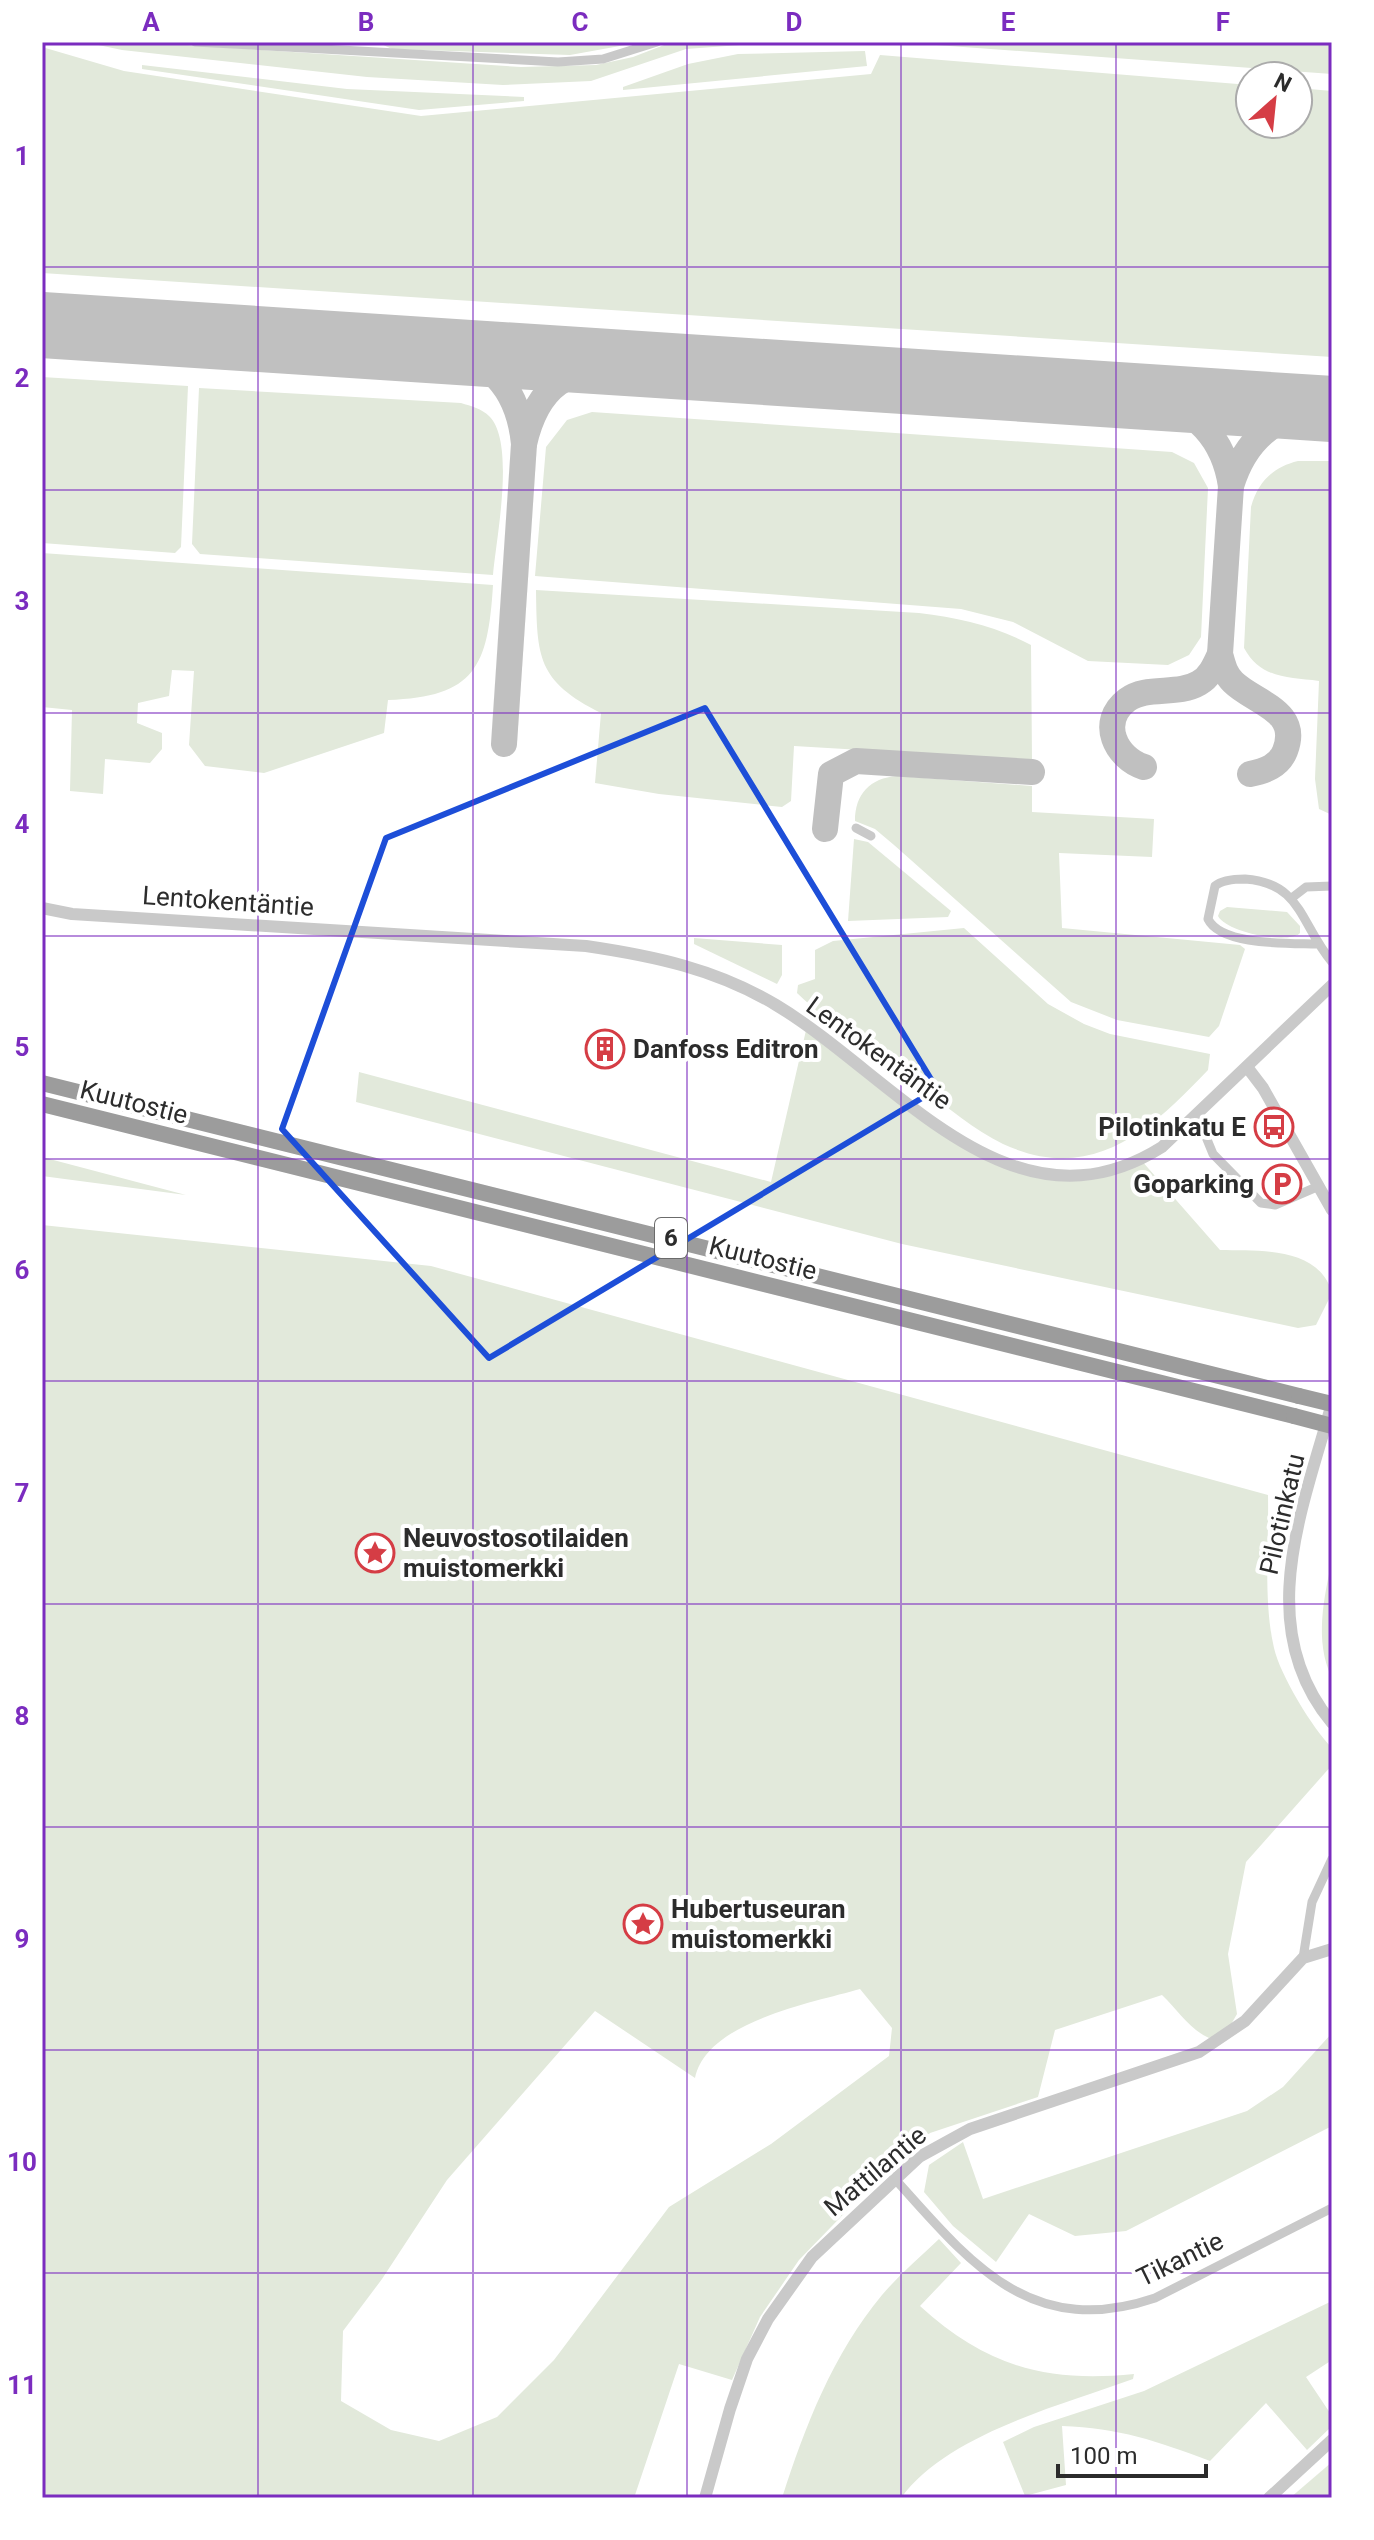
<svg xmlns="http://www.w3.org/2000/svg" width="1374" height="2540" font-family="Roboto,sans-serif">
<style>
.green{fill:#e2e9db;fill-rule:evenodd}
.lines{fill:none;stroke-linecap:round;stroke-linejoin:round}
.taxiway{stroke:#c0c0c0;stroke-width:26}
.runway{stroke:#c0c0c0;stroke-width:66}
.minor{stroke:#c9c9c9;stroke-width:9}
.tertiary{stroke:#c9c9c9;stroke-width:12}
.trunk{stroke:#9c9c9c;stroke-width:16}
.trunk-bridge{stroke:#9c9c9c;stroke-width:16}
.marked{fill:none;stroke:#1d4ed8;stroke-width:6;stroke-linejoin:round}
.grid{fill:none;stroke:#7b2cbf;stroke-width:2;stroke-opacity:0.55}
.labels{text-anchor:middle;stroke-width:8;stroke-linejoin:round;paint-order:stroke}
.shield{fill:#fff;stroke:#6b6b6b;stroke-width:2}
.shield-label{font-size:24px;font-weight:bold;fill:#2c2c2c}
.street-label{font-size:26px;fill:#2c2c2c;stroke:#fff}
.poi-label{font-size:26px;font-weight:bold;fill:#2c2c2c;stroke:#fff;text-anchor:start}
.neatline{fill:none;stroke:#7b2cbf;stroke-width:3}
.grid-label{font-size:26px;text-anchor:middle;font-weight:bold;fill:#7b2cbf}
</style>
<rect width="100%" height="100%" fill="#fff"/>
<g class="green">
<path d="M84,42h57l380,25 75,-2 37,-8 39,-15h108l-94,7 -95,32 -88,4 -136,-8 -245,-27z"/>
<path d="M377,42h265l-72,13 -178,-6z"/>
<path d="M895,42h437v32z"/>
<path d="M42,47l82,24 297,45 450,-42 9,-19 370,30v39h48v-36l34,3v266l-1290,-84z"/>
<path d="M865,51l2,15 -244,24v-3l65,-23 50,-10z"/>
<path d="M142,65l205,24 177,8v4l-105,9 -277,-41z"/>
<path d="M42,377l146,9 -7,161 -6,6 -133,-10z"/>
<path d="M199,388l262,15c10,3 21,6 28,13 27,26 7,123 4,159l-293,-21 -8,-10z"/>
<path d="M592,412l580,40 22,11 14,25 -7,149 -12,18 -21,10 -80,-4 -75,-39 -52,-13 -426,-33 11,-129 21,-27z"/>
<path d="M1298,461h34v354l-13,-6 -4,-30 4,-98c-31,-4 -58,-2 -75,-33l7,-141c7,-25 22,-40 47,-46z"/>
<path d="M42,553l451,32c-5,82 -18,112 -105,115l-4,33 -120,40 -59,-7 -16,-21 5,-74 -22,-1 -3,26 -31,7 -1,20 25,10v16l-12,14 -45,-4 -2,35 -33,-3 2,-81 -30,-3z"/>
<path d="M536,590l383,23c41,5 76,13 112,32l1,115 -238,-14 -3,55 -9,6 -123,-13 -64,-11 6,-70c-64,-32 -64,-56 -65,-123z"/>
<path d="M897,776l135,10v26l122,7 -2,38 -93,-4 3,75 178,17 5,4 -26,77 -10,11 -92,-17 -46,-18 -177,-157 -19,-16 -20,-8c0,-27 15,-43 42,-45z"/>
<path d="M854,839l14,3 83,69 -3,6 -100,4z"/>
<path d="M1227,907l60,5 13,14v7c-12,12 -74,-1 -82,-17l2,-5z"/>
<path d="M964,928l84,76 36,20 26,10 100,20 -2,16c-57,60 -116,115 -205,74 -29,-14 -55,-37 -81,-55 -43,-31 -87,-60 -125,-96l1,-8 17,-6v-29l18,-9z"/>
<path d="M694,938l88,7v30l-5,9 -83,-40z"/>
<path d="M807,1026l151,112 98,40 85,-18 79,90c39,1 99,-4 112,43l-16,32 -18,3 -396,-84 -546,-142 3,-30 412,110z"/>
<path d="M42,1157l144,38 -144,-19z"/>
<path d="M42,1225l389,41 837,229c1,49 -5,105 6,153 6,27 39,81 58,100v17l-86,97 -18,92 9,60 -11,19 -17,5c-20,-9 -31,-28 -47,-43l-107,35 -17,67 -108,36 -65,59 -66,68 -39,57 -28,63 -53,-16 -45,134h-592zM860,1989l32,39 -3,28 -118,88 -102,63 -115,153 -57,57 -58,24 -48,-11 -50,-29 2,-70 39,-52 65,-99 148,-169 100,67c12,-57 117,-75 165,-89z"/>
<path d="M1332,1560v118c-18,-37 -8,-80 0,-118z"/>
<path d="M1332,2033v93l-206,105 -51,5 -46,-22 -33,48 -43,-36 -29,-34 5,-27 34,-23 20,57 264,-88 36,-24z"/>
<path d="M939,2239l22,24 -41,43c66,60 126,77 214,68l-1,5c-71,26 -186,55 -232,119h-119c23,-72 51,-144 100,-203 17,-20 38,-38 57,-56z"/>
<path d="M1332,2301v59l-26,17 26,39v10l-25,24 -41,-47 -56,58c-53,-20 -91,-33 -148,-35l4,59 -41,11 -22,-54 31,-15 110,-36z"/>
<path d="M1332,2462v36h-42z"/>
</g>
<g class="lines">
<g class="taxiway">
<path d="M443,351c52,8 76,43 81,93 14,-61 43,-74 102,-81"/>
<path d="M1150,397c46,12 74,42 81,89 14,-46 42,-69 89,-78"/>
<path d="M1231,486l-11,168c3,11 5,20 13,28 21,21 68,28 52,69 -6,15 -20,20 -35,23"/>
<path d="M504,744l20,-300"/>
<path d="M1144,767c-28,-9 -46,-45 -17,-67 20,-15 50,-4 72,-17 11,-6 16,-18 21,-29"/>
<path d="M825,829l6,-55 25,-13 176,11"/>
</g>
<path class="runway" d="M42,325l1290,84"/>
<g class="minor">
<path d="M195,42l363,20 45,-3 54,-17"/>
<path d="M856,828l15,8"/>
<path d="M1293,897l13,-10 26,-1"/>
<path d="M1317,944c-27,-1 -96,2 -109,-25l7,-33c7,-6 20,-7 30,-7 57,4 55,45 87,83"/>
<path d="M1197,1115l16,39 48,49 14,2 44,-19"/>
<path d="M1303,1958l9,-56 20,-43"/>
<path d="M895,2179c75,84 136,161 260,119l177,-90"/>
</g>
<g class="tertiary">
<path d="M42,908l30,6 514,32c68,10 130,23 190,59 120,72 235,237 386,142l170,-162"/>
<path d="M1247,1067l16,21 69,122"/>
<path d="M1332,1403c-29,105 -80,224 0,320"/>
<path d="M705,2498l25,-89 17,-50 21,-40 44,-62 107,-100 51,-28 229,-77 46,-31 58,-63 29,-9"/>
<path d="M1269,2498l63,-58"/>
</g>
<g class="trunk">
<path d="M42,1083l1257,313"/>
<path d="M42,1104l1252,312"/>
</g>
<g class="trunk-bridge">
<path d="M1299,1396l33,8"/>
<path d="M1294,1416l38,10"/>
</g>
</g>
<path class="marked" d="M705,708l232,381 -448,269 -207,-229 104,-291z"/>
<path class="grid" d="M258,42v2456M473,42v2456M687,42v2456M901,42v2456M1116,42v2456M42,267h1290M42,490h1290M42,713h1290M42,936h1290M42,1159h1290M42,1381h1290M42,1604h1290M42,1827h1290M42,2050h1290M42,2273h1290"/>
<defs>
<g id="building-ring" transform="scale(2)"><circle r="9.5" fill="#fff" stroke="#d53d45" stroke-width="1.5"/><path d="M-4-6H4V6H1V3H-1V6H-4ZM-2.5-4.3h1.7v1.8h-1.7ZM.8-4.3h1.7v1.8H.8ZM-2.5-1h1.7V.8h-1.7ZM.8-1h1.7V.8H.8Z" fill="#d53d45"/></g>
<g id="bus-ring" transform="scale(2)"><circle r="9.5" fill="#fff" stroke="#d53d45" stroke-width="1.5"/><path d="M-5-6H5V4H4V6H2V4H-2V6H-4V4H-5ZM-3.5-4V0h7V-4ZM-3.5 1.2v1.5H-2V1.2ZM2 1.2v1.5H3.5V1.2Z" fill="#d53d45"/></g>
<g id="parking-ring" transform="scale(2)"><circle r="9.5" fill="#fff" stroke="#d53d45" stroke-width="1.5"/><path d="M-3.5-5.5H1a3.5 3.5 0 0 1 0 7H-1V5.5H-3.5ZM-1-3.4V-.6H.8a1.4 1.4 0 0 0 0-2.8Z" fill="#d53d45"/></g>
<g id="sight-ring" transform="scale(2)"><circle r="9.5" fill="#fff" stroke="#d53d45" stroke-width="1.5"/><path d="M0-6L1.8-2.2L6-1.7L2.9 1.2L3.7 5.4L0 3.3L-3.7 5.4L-2.9 1.2L-6-1.7L-1.8-2.2Z" fill="#d53d45"/></g>
</defs>
<g fill-rule="evenodd">
<use href="#building-ring" x="605" y="1049"/>
<use href="#bus-ring" x="1274" y="1127"/>
<use href="#parking-ring" x="1282" y="1184"/>
<use href="#sight-ring" x="375" y="1553"/>
<use href="#sight-ring" x="643" y="1924"/>
</g>
<g class="labels">
<rect class="shield" x="655" y="1218" width="32" height="40" rx="6"/>
<g class="shield-label">
<text x="671" y="1246">6</text>
</g>
<g class="street-label">
<text transform="translate(228 901) rotate(4)" y="9">Lentokentäntie</text>
<text transform="translate(879 1053) rotate(36)" y="9">Lentokentäntie</text>
<text transform="translate(134 1102) rotate(14)" y="9">Kuutostie</text>
<text transform="translate(763 1258) rotate(14)" y="9">Kuutostie</text>
<text transform="translate(1282 1514) rotate(-77)" y="9">Pilotinkatu</text>
<text transform="translate(875 2171) rotate(-40)" y="9">Mattilantie</text>
<text transform="translate(1180 2259) rotate(-26)" y="9">Tikantie</text>
</g>
<g class="poi-label">
<text x="633" y="1058">Danfoss Editron</text>
<text x="1246" y="1136" text-anchor="end">Pilotinkatu E</text>
<text x="1254" y="1193" text-anchor="end">Goparking</text>
<text x="403" y="1547">Neuvostosotilaiden<tspan x="403" dy="30">muistomerkki</tspan></text>
<text x="671" y="1918">Hubertuseuran<tspan x="671" dy="30">muistomerkki</tspan></text>
</g>
</g>
<rect width="1374" height="2540" fill="none" stroke="#ffffff" stroke-width="88"/>
<g transform="translate(1274 100) rotate(27)"><circle r="38" fill="#ffffff" stroke="#ababab" stroke-width="2"/>
<path d="M0-6L14 30L0 20L-14 30Z" fill="#d53d45"/>
<text y="-12" font-size="22" font-weight="bold" text-anchor="middle" fill="#2c2c2c">N</text>
</g>
<path d="M1058 2464v12h148v-12" fill="none" stroke="#2c2c2c" stroke-width="4"/>
<text x="1070" y="2464" font-size="24" fill="#2c2c2c" stroke="#ffffff" stroke-width="6" paint-order="stroke">100 m</text>
<rect x="44" y="44" width="1286" height="2452" class="neatline"/>
<g class="grid-label">
<text x="151" y="31">A</text>
<text x="366" y="31">B</text>
<text x="580" y="31">C</text>
<text x="794" y="31">D</text>
<text x="1008" y="31">E</text>
<text x="1223" y="31">F</text>
<text x="22" y="165">1</text>
<text x="22" y="387">2</text>
<text x="22" y="610">3</text>
<text x="22" y="833">4</text>
<text x="22" y="1056">5</text>
<text x="22" y="1279">6</text>
<text x="22" y="1502">7</text>
<text x="22" y="1725">8</text>
<text x="22" y="1948">9</text>
<text x="22" y="2171">10</text>
<text x="22" y="2394">11</text>
</g>
</svg>
